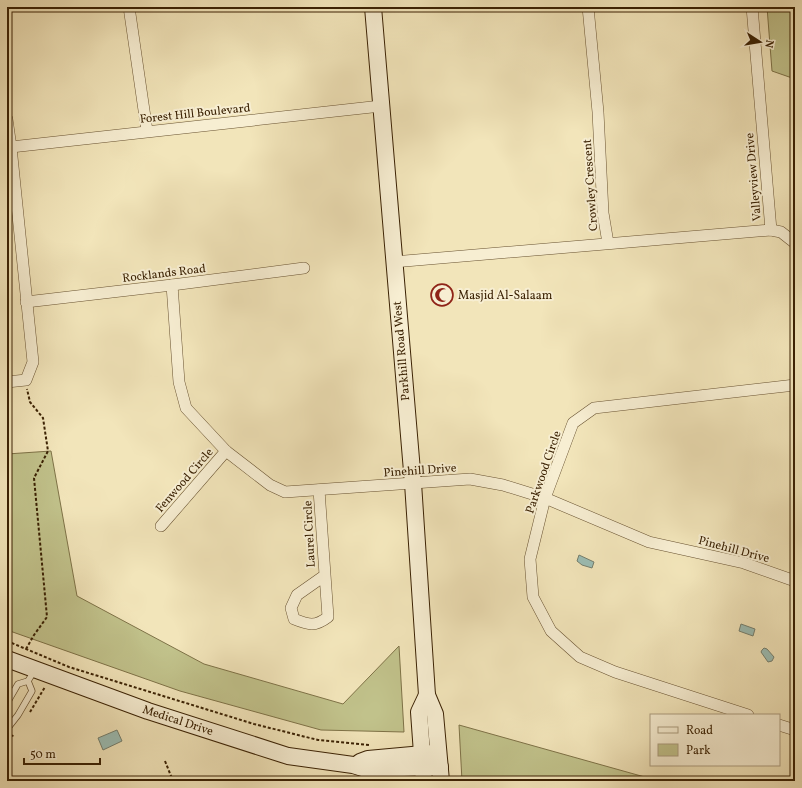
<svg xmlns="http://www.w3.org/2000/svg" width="802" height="788" font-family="Vollkorn,serif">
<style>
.green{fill:#c1c28b;stroke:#7e7247}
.water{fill:#9cbeb5;stroke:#757f6e}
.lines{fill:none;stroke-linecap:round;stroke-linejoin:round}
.lane-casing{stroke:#685231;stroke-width:7}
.street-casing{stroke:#685231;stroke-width:12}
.secondary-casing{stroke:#3a2103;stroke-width:18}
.path{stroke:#3a2103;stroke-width:2;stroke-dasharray:3 2;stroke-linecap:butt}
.lane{stroke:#f7eed2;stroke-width:5.5}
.street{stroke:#f7eed2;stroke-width:11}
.secondary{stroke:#f7eed2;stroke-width:16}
.labels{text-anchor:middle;stroke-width:4;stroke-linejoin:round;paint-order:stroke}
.street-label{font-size:12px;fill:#3a2103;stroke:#f7eed2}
.poi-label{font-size:12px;fill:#3a2103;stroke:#f7eed2;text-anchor:start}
</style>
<rect width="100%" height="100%" fill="#f2e5ba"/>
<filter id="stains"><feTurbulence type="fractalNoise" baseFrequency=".005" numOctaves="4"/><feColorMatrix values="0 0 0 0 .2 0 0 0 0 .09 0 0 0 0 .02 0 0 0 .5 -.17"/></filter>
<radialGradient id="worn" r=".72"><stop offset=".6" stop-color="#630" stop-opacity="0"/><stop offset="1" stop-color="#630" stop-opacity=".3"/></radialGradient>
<g class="green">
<path d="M767,7h28v72l-23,-8z"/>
<path d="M51,451l26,145 127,68 139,40 56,-58 5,86 -83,-2 -141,-39 -173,-61v-176z"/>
<path d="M459,725l200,56h-197z"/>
</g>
<g class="water">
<path d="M579,555l15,7 -2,6 -10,-3 -5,-4z"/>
<path d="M741,624l14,5 -2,7 -14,-5z"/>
<path d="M764,648l3,1 7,8 -2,4 -4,1 -7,-10 1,-2z"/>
<path d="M117,730l5,11 -19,9 -5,-12z"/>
</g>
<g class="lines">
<g class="lane-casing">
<g id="lane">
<path d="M7,703l11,-19 10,-3 6,-10"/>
<path d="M7,729l11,-14 14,-24 -4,-10"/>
</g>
</g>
<g class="street-casing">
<g id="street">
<path d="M129,7l18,124"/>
<path d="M588,7l10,105 5,101 5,30"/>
<path d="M752,7l19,223"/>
<path d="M7,119l4,28 22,215 -7,18 -19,2"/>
<path d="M11,147l370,-41"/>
<path d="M393,262l378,-32 10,2 14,11"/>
<path d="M172,285l7,97 7,26 40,43 44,34 15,7 185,-13 33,6 42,13 104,44 95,21 51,18"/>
<path d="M26,302l146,-17 132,-17"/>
<path d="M319,490l9,127c-13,10 -19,8 -34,2l-3,-11 6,-13 27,-19"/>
<path d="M161,526l65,-75"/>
<path d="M748,715l-133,-43 -35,-15 -29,-26 -18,-34 -3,-38 15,-61 28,-75 21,-15 201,-23"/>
<path d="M779,725l16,5"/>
</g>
</g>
<g class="secondary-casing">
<g id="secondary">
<path d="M373,7l40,476 14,212 8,19 6,67"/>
<path d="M7,659l141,52 140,45 65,9 13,4 74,-2"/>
<path d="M360,762l8,-3 66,-6"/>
<path d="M424,781l-5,-69 8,-17"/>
</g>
</g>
<g class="path">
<path d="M7,641l62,26 185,57 64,16 51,5"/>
<path d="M26,649l8,-14 13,-18 -13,-139 14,-27 -5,-33 -13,-16 -3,-13"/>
<path d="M7,683l4,-10"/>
<path d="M30,712l15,-25"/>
<path d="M7,745l6,-10"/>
<path d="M165,761l8,20"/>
</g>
<use href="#lane" class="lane"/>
<use href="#street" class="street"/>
<use href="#secondary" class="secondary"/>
</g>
<defs>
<g id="mosque-ring" transform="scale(1.15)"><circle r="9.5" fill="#f7eed2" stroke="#8f2418" stroke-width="1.5"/><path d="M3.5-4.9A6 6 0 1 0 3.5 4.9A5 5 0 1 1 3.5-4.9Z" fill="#8f2418"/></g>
</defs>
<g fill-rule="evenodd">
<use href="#mosque-ring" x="442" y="295"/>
</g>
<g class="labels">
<g class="street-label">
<text transform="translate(195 113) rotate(-6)" y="4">Forest Hill Boulevard</text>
<text transform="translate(753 177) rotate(-95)" y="4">Valleyview Drive</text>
<text transform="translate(590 185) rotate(-94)" y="4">Crowley Crescent</text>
<text transform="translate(164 273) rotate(-7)" y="4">Rocklands Road</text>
<text transform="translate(401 351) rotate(-95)" y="4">Parkhill Road West</text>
<text transform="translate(420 470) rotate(-4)" y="4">Pinehill Drive</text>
<text transform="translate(543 472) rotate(-71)" y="4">Parkwood Circle</text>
<text transform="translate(184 480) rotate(-49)" y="4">Fenwood Circle</text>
<text transform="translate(309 534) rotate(-93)" y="4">Laurel Circle</text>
<text transform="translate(734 549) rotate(15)" y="4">Pinehill Drive</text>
<text transform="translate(178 720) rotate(18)" y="4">Medical Drive</text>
</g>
<g class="poi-label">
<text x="458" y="299">Masjid Al-Salaam</text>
</g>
</g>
<rect width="802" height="788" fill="none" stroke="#f2e5ba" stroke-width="24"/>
<rect x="8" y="8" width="786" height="772" fill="none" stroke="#3a2103" stroke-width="2"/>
<rect x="12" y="12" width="778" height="764" fill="none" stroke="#3a2103"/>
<rect x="650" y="714" width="130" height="52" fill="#f7eed2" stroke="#ab9c7f"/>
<rect x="658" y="727" width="20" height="6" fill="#f7eed2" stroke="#ab9c7f"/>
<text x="686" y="734" font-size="12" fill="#3a2103">Road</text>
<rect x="658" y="744" width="20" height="12" fill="#c1c28b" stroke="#ab9c7f"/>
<text x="686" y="754" font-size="12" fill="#3a2103">Park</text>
<g transform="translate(760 42) rotate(102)" stroke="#f7eed2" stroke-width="3" paint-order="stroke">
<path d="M0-3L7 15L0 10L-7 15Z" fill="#3a2103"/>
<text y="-6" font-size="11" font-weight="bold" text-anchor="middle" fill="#3a2103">N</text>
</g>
<path d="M24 758v6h76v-6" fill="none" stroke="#3a2103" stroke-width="2"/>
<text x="30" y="758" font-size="12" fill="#3a2103" stroke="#f7eed2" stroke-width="3" paint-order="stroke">50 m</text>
<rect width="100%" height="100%" filter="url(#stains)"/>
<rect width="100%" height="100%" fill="url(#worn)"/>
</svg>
